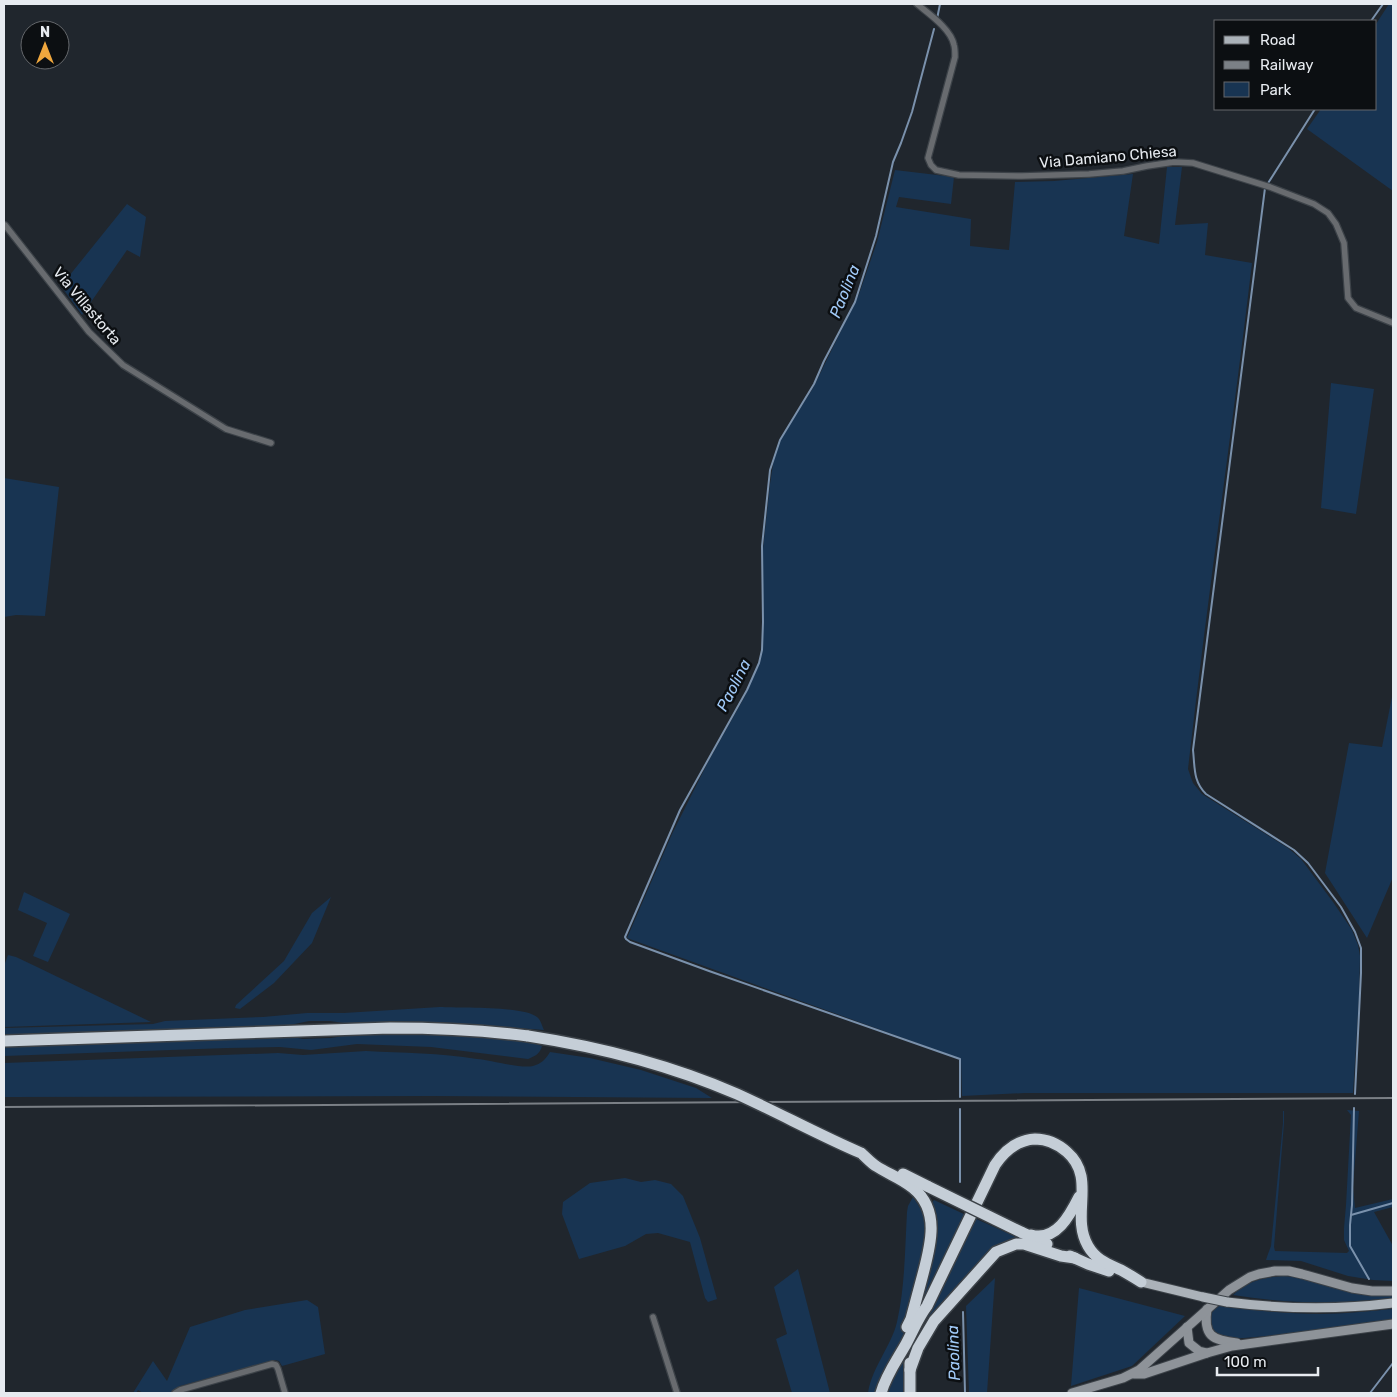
<svg xmlns="http://www.w3.org/2000/svg" width="1397" height="1397" font-family="Rubik,sans-serif">
<style>
.green{fill:#183452}
.lines{fill:none;stroke-linecap:round;stroke-linejoin:round}
.stream{stroke:#7a91ac;stroke-width:2}
.street-casing{stroke:#3c4248;stroke-width:8}
.secondary-casing{stroke:#3c4248;stroke-width:11}
.primary-casing{stroke:#3c4248;stroke-width:11}
.highway-casing{stroke:#3c4248;stroke-width:14}
.street{stroke:#686b6f;stroke-width:5.5}
.secondary{stroke:#8e9399;stroke-width:9}
.primary{stroke:#abb2b9;stroke-width:9}
.highway{stroke:#c5ced7;stroke-width:11}
.rail{stroke:#7b8086;stroke-width:2}
.primary-bridge-casing{stroke:#3c4248;stroke-width:11;stroke-linecap:butt}
.highway-bridge-casing{stroke:#3c4248;stroke-width:14;stroke-linecap:butt}
.primary-bridge{stroke:#abb2b9;stroke-width:9}
.highway-bridge{stroke:#c5ced7;stroke-width:11}
.labels{text-anchor:middle;stroke-width:5;stroke-linejoin:round;paint-order:stroke}
.street-label{font-size:15px;fill:#e7ebf0;stroke:#0c0f12}
.water-label{font-size:16px;font-style:italic;fill:#a1caf8;stroke:#0c0f12}
</style>
<rect width="100%" height="100%" fill="#20262d"/>
<g class="green">
<path d="M1389,4h4v187l-86,-62 14,-20h55v-85z"/>
<path d="M1167,167h15l-7,58 33,-2 -3,32 47,8c-20,169 -45,337 -64,506l5,14 9,11 86,54 13,11 32,43 19,28 6,15 2,11 -1,42 -6,95h-328l-63,3 -1,-37 -334,-121 45,-104 36,-72 37,-66 16,-38 2,-21v-89l7,-64 4,-26 6,-18 33,-52 46,-94 18,-52 18,-72 59,7 -3,27 -52,-7 -3,10 75,12 -1,27 39,4 6,-68 39,-1 79,-7 -9,62 35,8z"/>
<path d="M127,204l19,13 -6,40 -13,-7 -45,65 -21,-29z"/>
<path d="M1331,383l43,6 -18,125 -35,-6z"/>
<path d="M4,478l55,9 -14,129 -29,-1 -12,2z"/>
<path d="M1393,692v185l-26,61 -42,-65 24,-130 33,4z"/>
<path d="M24,892l46,22 -22,48 -15,-6 14,-33 -29,-13z"/>
<path d="M331,897l-19,46 -38,40 -34,26 -5,-1 1,-3 48,-44 28,-48z"/>
<path d="M8,955l8,2 19,9 116,56 -147,5v-61z"/>
<path d="M440,1007c18,1 85,-1 97,10 4,3 5,9 7,13l-105,-8 -88,2 -21,-3h-21l-24,5 -281,10v-8l149,-4 12,-3 98,-4 44,-4h37z"/>
<path d="M444,1032l83,9 15,5c-2,8 -7,10 -14,13l-97,-12 -74,-3 -46,6 -31,-3 -53,1 -223,8v-11l284,-9 15,3 28,-1 19,-3z"/>
<path d="M366,1051c37,2 74,2 111,8 13,1 44,10 56,7 8,-2 13,-7 17,-14l40,6 51,12 55,18 16,10 -280,-2 -428,1v-34l274,-10 25,2z"/>
<path d="M1347,1110l12,1 -6,76 2,21 38,-9v8l-19,5 19,34v35l-20,-1 -25,-4 -47,-15 -35,-1 2,-6 3,-8 12,-123v-12h1v12l-10,124 1,4 72,2 2,-2 -5,-11v-12l2,-23 5,-90z"/>
<path d="M625,1178l16,4 14,-2 16,4 12,12 17,42 17,61 -9,3 -3,-4 -15,-56 -32,-9 -12,1 -21,12 -46,13 -17,-45 1,-12 27,-19z"/>
<path d="M913,1197c7,11 14,20 15,34l-23,100 -26,56 -2,6h-9c4,-26 23,-46 29,-71 8,-35 8,-74 10,-110l1,-6z"/>
<path d="M934,1200l34,16 -52,102 13,-116 3,1z"/>
<path d="M974,1218l47,21 -35,19 -60,64z"/>
<path d="M798,1269l32,124h-38l-16,-54 11,-5 -13,-47z"/>
<path d="M1284,1276c20,1 38,10 58,14 17,4 34,6 51,6v2c-15,1 -31,3 -47,4 -37,2 -76,-1 -113,-7 17,-15 29,-17 51,-19z"/>
<path d="M995,1278l-8,115h-18l-3,-87z"/>
<path d="M1079,1288l106,28 -53,50 -61,20z"/>
<path d="M307,1300l11,7 7,47 -43,12 -3,-5 -4,-1 -95,26 -11,7h-26l-5,-3 -2,3h-3l20,-32 14,20 23,-54 55,-17z"/>
<path d="M1219,1306c34,4 67,8 101,8 24,0 49,-3 73,-5v10l-117,16 -32,3 -19,1 -14,-9 -1,-15 5,-6z"/>
<path d="M904,1357v36h-16l8,-20z"/>
</g>
<g class="lines">
<g class="stream">
<path d="M937,19l3,-15"/>
<path d="M1371,21l12,-17"/>
<path d="M934,29l-22,83 -11,31 -8,19 -17,74 -21,66 -31,59 -10,23 -34,56 -10,30 -8,76 1,76 -1,28 -3,13 -12,27 -67,120 -55,127 1,2 4,3 79,29 251,88v38"/>
<path d="M1315,109l-50,79 -72,562c2,18 0,31 13,44l88,56 14,13 33,44 14,25 6,16v25l-6,121"/>
<path d="M960,1109v73"/>
<path d="M1351,1215l1,-10 2,-97"/>
<path d="M1369,1279l-19,-33v-21l1,-10 42,-12"/>
<path d="M963,1312l2,81"/>
<path d="M1370,1393l23,-30"/>
</g>
<g class="street-casing">
<g id="street">
<path d="M917,4c12,10 34,25 37,41 1,3 1,8 1,12l-27,101 3,7 5,5 23,5 63,1 67,-2 34,-3 24,-5 27,-4 19,1 77,24 44,17 14,9 8,11 8,19 4,55 8,10 37,15"/>
<path d="M4,227l1,-2 84,107 34,33 103,64 45,14"/>
<path d="M653,1317l24,76"/>
<path d="M175,1393l5,-3 92,-26 4,1 2,4 7,24"/>
</g>
</g>
<g class="secondary-casing">
<g id="secondary">
<path d="M1207,1309c-4,27 5,31 30,34"/>
<path d="M1187,1327l2,16 10,8 8,2"/>
<path d="M1134,1374h10l63,-21 25,-7 161,-22"/>
<path d="M1072,1393l51,-15 16,-8 90,-80 21,-13 9,-3 16,-3h14l13,3 50,14 20,3h21"/>
</g>
</g>
<g class="primary-casing">
<g id="primary">
<path d="M1141,1282l62,15"/>
<path d="M1227,1302c56,7 110,8 166,1"/>
</g>
</g>
<g class="highway-casing">
<g id="highway">
<path d="M4,1041l386,-13c46,0 92,2 138,8"/>
<path d="M861,1153c5,4 10,10 15,13 12,8 25,12 37,22 27,22 18,56 10,86 -4,15 -8,30 -12,45l-4,8"/>
<path d="M903,1174l26,13"/>
<path d="M1021,1232l26,12"/>
<path d="M1031,1235c25,7 39,-20 48,-38"/>
<path d="M1070,1256l18,8 21,7"/>
<path d="M910,1363v30"/>
<path d="M910,1370l8,-22 16,-27 62,-69 20,-8h8l37,12 14,2"/>
<path d="M881,1393c5,-18 16,-33 25,-49 7,-13 12,-26 21,-38l68,-141c10,-15 22,-25 40,-26 12,0 23,5 32,13 30,26 3,63 21,94 8,14 20,18 33,24 7,4 14,8 20,12"/>
</g>
</g>
<use href="#street" class="street"/>
<use href="#secondary" class="secondary"/>
<use href="#primary" class="primary"/>
<use href="#highway" class="highway"/>
<path class="rail" d="M4,1107l1389,-9"/>
<g class="primary-bridge-casing">
<path id="primary-bridge" d="M1203,1297l24,5"/>
</g>
<g class="highway-bridge-casing">
<g id="highway-bridge">
<path d="M528,1036c72,11 142,29 209,58 42,19 82,41 124,59"/>
<path d="M929,1187l92,45"/>
</g>
</g>
<use href="#primary-bridge" class="primary-bridge"/>
<use href="#highway-bridge" class="highway-bridge"/>
</g>
<g class="labels">
<g class="street-label">
<text transform="translate(1108 157) rotate(-5)" y="5">Via Damiano Chiesa</text>
<text transform="translate(87 306) rotate(50)" y="5">Via Villastorta</text>
</g>
<g class="water-label">
<text transform="translate(844 291) rotate(-68)" y="6">Paolina</text>
<text transform="translate(733 685) rotate(-63)" y="6">Paolina</text>
<text transform="translate(953 1353) rotate(-92)" y="6">Paolina</text>
</g>
</g>
<rect width="1397" height="1397" fill="none" stroke="#e7ebf0" stroke-width="10"/>
<rect x="1214" y="20" width="162" height="90" fill="#0c0f12" stroke="#64676b"/>
<rect x="1224" y="36" width="25" height="8" fill="#abb2b9" stroke="#64676b"/>
<text x="1260" y="45" font-size="15" fill="#e7ebf0">Road</text>
<rect x="1224" y="61" width="25" height="8" fill="#7b8086" stroke="#64676b"/>
<text x="1260" y="70" font-size="15" fill="#e7ebf0">Railway</text>
<rect x="1224" y="82" width="25" height="15" fill="#183452" stroke="#64676b"/>
<text x="1260" y="95" font-size="15" fill="#e7ebf0">Park</text>
<g transform="translate(45 45)"><circle r="24" fill="#0c0f12" stroke="#64676b"/>
<path d="M0-4L9 19L0 12L-9 19Z" fill="#efa73e"/>
<text y="-8" font-size="14" font-weight="bold" text-anchor="middle" fill="#e7ebf0">N</text>
</g>
<path d="M1217 1367v8h101v-8" fill="none" stroke="#e7ebf0" stroke-width="2.5"/>
<text x="1224" y="1367" font-size="15" fill="#e7ebf0" stroke="#0c0f12" stroke-width="4" paint-order="stroke">100 m</text>
</svg>
